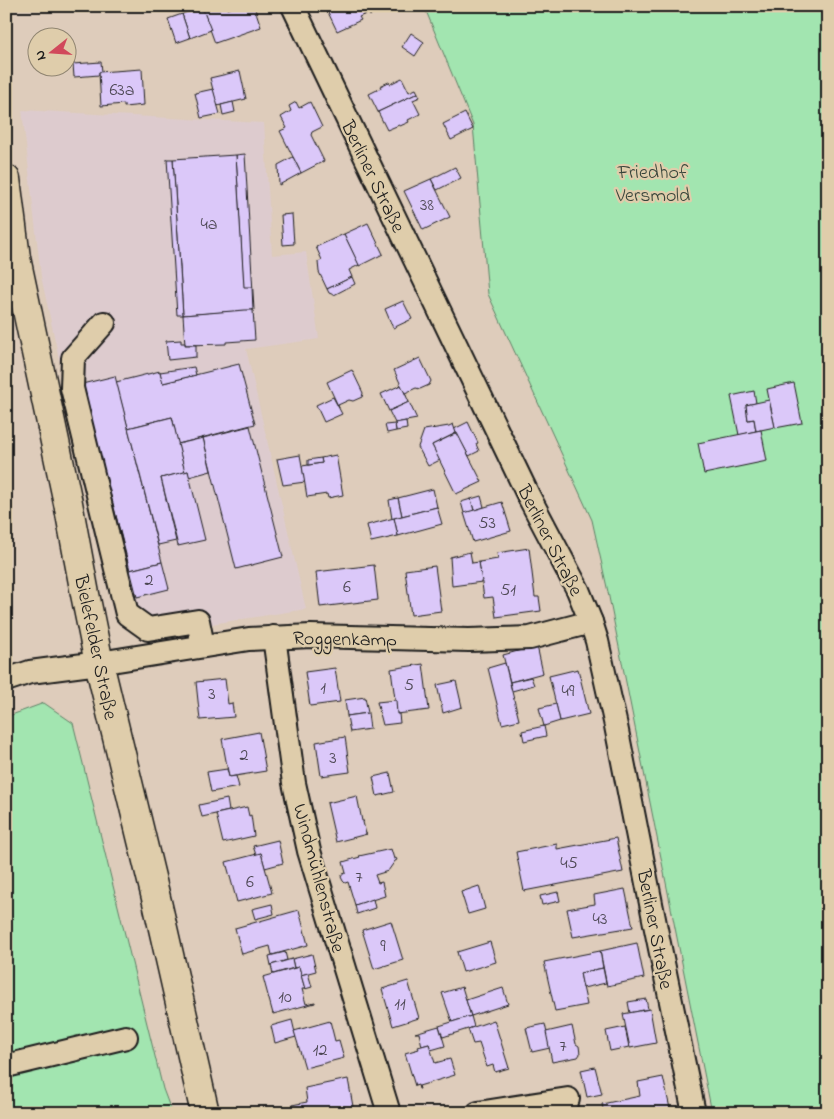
<svg xmlns="http://www.w3.org/2000/svg" width="834" height="1119" font-family="'Indie Flower',sans-serif">
<style>
.built{fill:#ddcbce}
.green{fill:#a2e5b0;stroke:#5f8066}
.building{fill:#dbc8f9;stroke:#1c1c1c}
.lines{fill:none;stroke-linecap:round;stroke-linejoin:round}
.minor-casing{stroke:#1c1c1c;stroke-width:26}
.major-casing{stroke:#1c1c1c;stroke-width:31}
.minor{stroke:#dfcdab;stroke-width:22}
.major{stroke:#dfcdab;stroke-width:28}
.labels{text-anchor:middle;stroke-width:4.5;stroke-linejoin:round;paint-order:stroke}
.number-label{font-size:18px;fill:#4c4753}
.park-label{font-size:20px;fill:#37443a;stroke:#dfcdab}
.street-label{font-size:20px;fill:#1c1c1c;stroke:#dfcdab}
</style>
<rect width="100%" height="100%" fill="#deccbb"/>
<filter id="ink" filterUnits="userSpaceOnUse"><feTurbulence type="fractalNoise" baseFrequency=".02" numOctaves="2"/><feDisplacementMap in="SourceGraphic" scale="10" xChannelSelector="R" yChannelSelector="G"/><feConvolveMatrix kernelMatrix="1 2 1 2 8 2 1 2 1" color-interpolation-filters="sRGB"/></filter>
<g filter="url(#ink)">
<path class="built" d="M22,110l242,13 8,132 34,-3 13,87 -73,10 60,260 -170,27 -21,-20 -74,-340z"/>
<g class="green">
<path d="M424,6h404v1107h-116l-104,-521 -16,-72 -104,-226 -15,-169z"/>
<path d="M44,703l29,20 90,366 9,24h-166v-396z"/>
</g>
<g class="building">
<path d="M204,6h23l1,3 8,-3h18l7,21 -46,16 -13,-36z"/>
<path d="M325,6h42l4,9 -1,1 -2,-3 -9,4 2,3 -24,11z"/>
<path d="M202,7l9,23 -21,8 -8,-24z"/>
<path d="M182,14l8,24 -14,5 -8,-24z"/>
<path d="M411,33l13,9 -9,14 -13,-9z"/>
<path d="M101,62l1,10h-3v3l-25,2 -1,-13z"/>
<path d="M142,69l2,36 -20,2v-3l-23,2 -2,-34z"/>
<path d="M240,71l6,28 -29,7 -7,-28z"/>
<path d="M402,78l7,14 7,-3 2,4 -40,19 -9,-18 12,-6 -1,-2 9,-4 1,2z"/>
<path d="M213,89l7,25 -19,4 -6,-25z"/>
<path d="M418,93l2,4 -7,3 7,14 -12,6 1,2 -9,4 -1,-1 -12,5 -9,-18z"/>
<path d="M233,102l2,10 -12,3 -2,-10z"/>
<path d="M296,102l3,6 11,-6 12,25 -10,5 -1,3 13,26 -23,12 -21,-42 7,-3 -6,-11 10,-6 -2,-5z"/>
<path d="M465,113l8,16 -22,11 -8,-16z"/>
<path d="M245,154l9,156 -9,1 -9,-156z"/>
<path d="M236,155l8,132h8l1,23 -70,5 -10,-156z"/>
<path d="M293,157l8,16 -22,12 -1,-20z"/>
<path d="M167,159h6l10,156h-6z"/>
<path d="M455,167l6,11 -24,12 -6,-11z"/>
<path d="M431,179l19,38 -27,13 -19,-39z"/>
<path d="M292,214l2,30 -11,1 -2,-30z"/>
<path d="M368,223l15,31 -24,12 -15,-32z"/>
<path d="M344,234l15,31 -10,5 3,7 -25,12 -8,-17 -1,-10 4,-2 -6,-13z"/>
<path d="M352,277l3,7 -21,11 -5,-2 -2,-4z"/>
<path d="M403,301l9,18 -19,9 -8,-19z"/>
<path d="M245,310h8l2,30 -29,2v2l-41,1 -2,-30z"/>
<path d="M181,340v3h4v2h11v12l-28,3 -2,-19z"/>
<path d="M420,358l11,23 -2,4 -9,4 -4,-1 -11,5 1,3 -12,-26z"/>
<path d="M239,364l16,60 -77,20 -6,-27 -44,11 -12,-46 44,-11 3,12z"/>
<path d="M194,367l2,8 -33,8 -3,-11z"/>
<path d="M352,370l11,23 -1,4 -9,4 -4,-1 -11,5 1,3 -12,-26z"/>
<path d="M115,376l47,186 -32,8 -48,-186z"/>
<path d="M794,383l8,40 -27,5 -8,-39z"/>
<path d="M401,385l8,17 -20,9 -8,-17z"/>
<path d="M754,391l2,12 -10,2 2,15 6,-1 2,12 -17,4 -8,-39z"/>
<path d="M333,397l9,17 -18,8 -8,-17z"/>
<path d="M769,400l6,27 -19,4 -2,-12 -6,1 -2,-15z"/>
<path d="M409,402l8,17 -22,4 -6,-12z"/>
<path d="M172,417l13,55 -24,6 15,63 -18,4 -30,-117z"/>
<path d="M406,421l1,8 -11,2 -1,-8z"/>
<path d="M468,422l10,21 -2,1 3,7 -10,5 -15,-27z"/>
<path d="M395,424l1,7 -9,2 -2,-8z"/>
<path d="M453,424l3,9 -24,12 8,15 -12,6 -10,-19 6,-17 25,-4z"/>
<path d="M250,426l33,131 -47,12 -33,-131z"/>
<path d="M761,430l6,31 -63,13 -6,-31z"/>
<path d="M457,433l25,49 -26,12 -24,-49z"/>
<path d="M203,438l8,33 -22,6 -1,-6 -3,1 -7,-28z"/>
<path d="M300,455l5,27 -22,3 -6,-26z"/>
<path d="M336,455l7,40 -15,3 -1,-4 -20,3 -5,-31 20,-3 -1,-5z"/>
<path d="M321,458l1,5 -14,2v-5z"/>
<path d="M188,471l17,69 -27,6 -17,-68z"/>
<path d="M433,489l4,18 -35,9 -4,-18z"/>
<path d="M481,496l3,11 -10,4 -3,-12z"/>
<path d="M398,498l4,18 -10,3 -3,-19z"/>
<path d="M471,499l3,12 -10,2 -3,-11z"/>
<path d="M502,502l9,29 -38,11 -9,-29z"/>
<path d="M437,507l5,17 -44,12 -4,-18z"/>
<path d="M394,518l4,18 -27,6 -4,-17z"/>
<path d="M529,548l6,49h4l2,14 -45,6 -3,-20 -9,1 -5,-36 19,-3 -1,-6z"/>
<path d="M470,552l2,11 7,-1 3,20 -30,4 -2,-29z"/>
<path d="M162,562l7,27 -32,8 -7,-27z"/>
<path d="M374,565l4,35 -58,7 -4,-35z"/>
<path d="M435,566l6,45 -30,4 -6,-45z"/>
<path d="M537,646l6,27 -33,9 -7,-27z"/>
<path d="M505,663l14,57 -17,4 -14,-56z"/>
<path d="M423,664l6,46 -32,4 -6,-45z"/>
<path d="M335,668l5,34 -30,4 -5,-34z"/>
<path d="M578,669l11,45 -29,7 -11,-45z"/>
<path d="M531,677l3,8 -22,6 -2,-9z"/>
<path d="M225,679l3,25 4,-1 2,14 -34,3 -4,-38z"/>
<path d="M456,681l6,26 -19,6 -6,-28z"/>
<path d="M365,697l3,16 -21,3 -2,-16z"/>
<path d="M396,700l1,14h2l1,9 -17,2 -6,-23z"/>
<path d="M556,704l4,17 -16,5 -5,-18z"/>
<path d="M368,713l2,16 -20,3 -3,-16z"/>
<path d="M544,726l2,10 -22,5 -2,-10z"/>
<path d="M259,732l7,39 -37,6 -7,-38z"/>
<path d="M345,737l5,35 -29,4 -5,-34z"/>
<path d="M227,769l2,8 7,-1 3,11 -28,5 -4,-20z"/>
<path d="M390,773l4,19 -17,4 -4,-19z"/>
<path d="M357,796l5,25h2l-1,1 3,12h1l-31,8 -9,-39z"/>
<path d="M227,799l2,12 -27,6 -3,-12z"/>
<path d="M247,807l2,9 2,-1 3,21 -31,7 -7,-29z"/>
<path d="M616,838l7,34 -99,19 -8,-39 41,-8v5z"/>
<path d="M278,840l5,23 -18,5 -4,-15 -5,2 -3,-9z"/>
<path d="M391,849l3,10 2,-1 1,2 -2,1 -7,10 -13,4 3,8 4,-1 3,14 -30,9 -7,-23 -3,1 -2,-2 -2,-4 2,-3 3,-1 -3,-11 17,-5 -1,-1z"/>
<path d="M261,853l11,40 -35,9 -11,-40z"/>
<path d="M479,886l6,23 -17,5 -7,-22z"/>
<path d="M625,889l8,38 -60,10 -6,-28 28,-5 -1,-9z"/>
<path d="M558,892l2,9 -18,4 -2,-9z"/>
<path d="M373,899l2,9 -18,6 -2,-9z"/>
<path d="M272,904l2,10 -19,5 -3,-10z"/>
<path d="M299,910l9,35 -36,10 -2,-9 -28,8 -7,-26z"/>
<path d="M391,921l12,39 -29,9 -12,-39z"/>
<path d="M490,942l6,20 -33,10 -6,-20z"/>
<path d="M637,943l7,35 -37,8 -7,-35z"/>
<path d="M600,951l3,17 -23,5 7,32 -32,6 -11,-49z"/>
<path d="M285,952l2,8 -16,5 -2,-9z"/>
<path d="M312,954l4,17 -15,4 -2,-8 -5,1 -2,-9z"/>
<path d="M292,959l2,9 -21,6 -2,-9z"/>
<path d="M299,967l6,22h-3l4,15 9,-2v1l-42,11 -10,-37z"/>
<path d="M603,968l3,15 -23,5 -3,-15z"/>
<path d="M308,973l4,14 -7,2 -4,-14z"/>
<path d="M408,981l11,37 -26,8 -11,-37z"/>
<path d="M462,987l9,29 -19,6 -10,-29z"/>
<path d="M503,988l5,16 -37,12 -5,-16z"/>
<path d="M646,999l2,10 -18,4 -2,-11z"/>
<path d="M650,1009l6,34 -26,5 -7,-34z"/>
<path d="M471,1016l3,11 -31,10 -4,-11z"/>
<path d="M292,1020l4,17 -21,6 -4,-17z"/>
<path d="M494,1020l15,48 -14,4 -2,-7 -6,2 -8,-24 -6,1 -5,-15z"/>
<path d="M330,1021l5,20 4,-1 5,18 -39,10 -11,-37z"/>
<path d="M545,1024l5,24 -18,4 -6,-24z"/>
<path d="M439,1026l6,20 -14,4 -2,-6 -7,2 -3,-13h-4z"/>
<path d="M572,1026l4,18 3,2 1,8 -2,3 -26,5 -6,-30z"/>
<path d="M625,1027l4,20 -19,4 -4,-20z"/>
<path d="M429,1044l6,19 15,-4 5,16 -36,11 1,3h-1l-1,-4 -3,1 -10,-33 14,-4 -1,-2z"/>
<path d="M595,1067l7,27 -15,3 -6,-27z"/>
<path d="M663,1077l8,36h-67l-2,-9 38,-8 -2,-14z"/>
<path d="M348,1079l6,33 -60,1 -2,-8 15,-3 -2,-14z"/>
</g>
<g class="lines">
<g class="minor-casing">
<g id="minor">
<path d="M293,6l236,491 49,93 13,32 6,19 19,85 40,203 38,184"/>
<path d="M104,323l-31,35 -1,30 55,226 21,15 50,-8 5,25"/>
<path d="M274,637l20,146 15,68 80,262"/>
<path d="M6,680l24,-8 69,-9 150,-24 62,-3 158,4 61,-2 61,-16"/>
<path d="M6,1066l120,-29"/>
<path d="M478,1113l90,-14"/>
</g>
</g>
<g class="major-casing">
<path id="major" d="M6,179l10,79 52,245 17,91 14,69 58,239 48,211"/>
</g>
<use href="#minor" class="minor"/>
<use href="#major" class="major"/>
</g>
</g>
<g class="labels">
<g class="number-label">
<text x="122" y="95">63a</text>
<text x="427" y="210">38</text>
<text x="209" y="229">4a</text>
<text x="487" y="528">53</text>
<text x="149" y="585">2</text>
<text x="347" y="592">6</text>
<text x="508" y="595">51</text>
<text x="409" y="690">5</text>
<text x="323" y="693">1</text>
<text x="568" y="696">49</text>
<text x="212" y="699">3</text>
<text x="244" y="760">2</text>
<text x="333" y="763">3</text>
<text x="569" y="868">45</text>
<text x="359" y="882">7</text>
<text x="250" y="887">6</text>
<text x="600" y="924">43</text>
<text x="383" y="951">9</text>
<text x="285" y="1002">10</text>
<text x="400" y="1009">11</text>
<text x="563" y="1051">7</text>
<text x="320" y="1055">12</text>
</g>
<g class="park-label">
<text x="653" y="178">Friedhof<tspan x="653" dy="23">Versmold</tspan></text>
</g>
<g class="street-label">
<text transform="translate(374 176) rotate(64)" y="7">Berliner Straße</text>
<text transform="translate(551 540) rotate(63)" y="7">Berliner Straße</text>
<text transform="translate(345 638) rotate(1)" y="7">Roggenkamp</text>
<text transform="translate(97 647) rotate(78)" y="7">Bielefelder Straße</text>
<text transform="translate(320 878) rotate(75)" y="7">Windmühlenstraße</text>
<text transform="translate(656 929) rotate(79)" y="7">Berliner Straße</text>
</g>
</g>
<rect width="834" height="1119" fill="none" stroke="#dfcdab" stroke-width="25"/>
<rect x="12" y="12" width="809" height="1094" fill="none" stroke="#1c1c1c" stroke-width="2" filter="url(#ink)"/>
<g transform="translate(52 52) rotate(253)"><circle r="24" fill="#dfcdab" stroke="#918672"/>
<path d="M0-4L9 19L0 12L-9 19Z" fill="#d1495b"/>
<text y="-8" font-size="14" font-weight="bold" text-anchor="middle" fill="#1c1c1c">N</text>
</g>
</svg>
